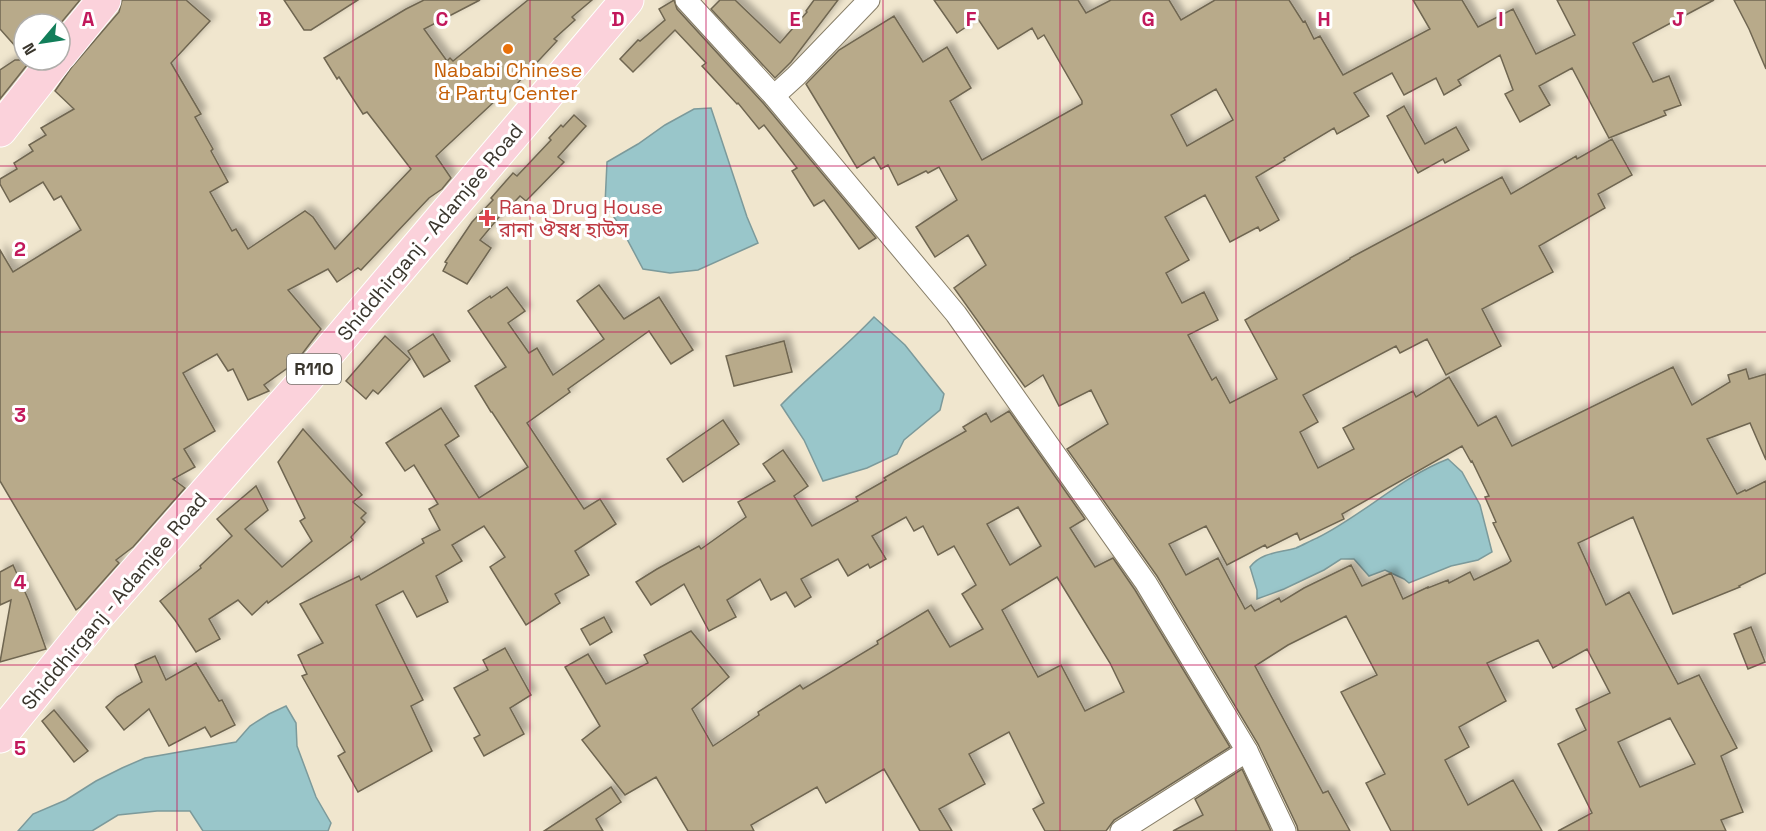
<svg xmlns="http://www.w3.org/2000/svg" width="1766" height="831" font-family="'Space Grotesk','Noto Sans Bengali',sans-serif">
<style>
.water{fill:#99c6ca;stroke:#7c9a9b;stroke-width:1.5}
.building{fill:#b8aa8a;stroke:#6f6651;stroke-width:1.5;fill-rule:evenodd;filter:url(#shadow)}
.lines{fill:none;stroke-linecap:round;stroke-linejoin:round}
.street-casing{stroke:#877e68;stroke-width:23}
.primary-casing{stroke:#fff;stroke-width:35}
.street{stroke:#fff;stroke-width:21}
.primary{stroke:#fbd2db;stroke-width:33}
.grid{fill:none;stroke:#c2185b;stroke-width:1.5;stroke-opacity:0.55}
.food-dot{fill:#e8710a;stroke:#fff;stroke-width:2}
.health-dot{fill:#e0444e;stroke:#fff;stroke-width:2}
.labels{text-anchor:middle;stroke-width:6;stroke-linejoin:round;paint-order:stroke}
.shield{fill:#fff;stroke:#74726b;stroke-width:1.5}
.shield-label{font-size:18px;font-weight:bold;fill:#39352c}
.food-label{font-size:20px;fill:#c56008;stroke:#fff}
.health-label{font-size:20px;fill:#be3a42;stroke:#fff;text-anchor:start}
.street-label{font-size:20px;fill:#39352c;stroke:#fff}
.grid-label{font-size:20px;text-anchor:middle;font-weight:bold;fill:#c2185b;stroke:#fff;stroke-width:6;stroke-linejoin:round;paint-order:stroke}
</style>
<defs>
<filter id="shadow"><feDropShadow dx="5.5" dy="-5.5" stdDeviation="3" flood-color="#0004"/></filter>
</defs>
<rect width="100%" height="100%" fill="#f0e6ce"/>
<g class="water">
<path d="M711,108l36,109 11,26 -60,27 -28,3 -27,-4 -23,-43 -15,-22 2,-42 31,-18 27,-19 29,-16z"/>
<path d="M874,317l31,28 39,49 -4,16 -36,30 -7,14 -30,14 -44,13 -19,-41 -23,-35c30,-31 64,-57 93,-88z"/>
<path d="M1448,459l14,13 18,33 12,47 -14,8 -27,6 -42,17 -5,-4 -19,-9 -16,6 -15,-17h-13l-17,11 -40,19 -27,10v-9l-7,-23c12,-15 29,-14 46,-19 7,-3 14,-7 21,-10 45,-22 84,-61 131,-79z"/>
<path d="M286,706l10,17 1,23 19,51 15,26 -3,8h-125l-13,-20h-33l-39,4 -26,16h-74l15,-17 33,-14 30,-19 26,-13 23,-10 91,-16 14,-16 19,-12z"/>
</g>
<g class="building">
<path d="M0,0h80l-20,24h-36v32l-24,-27z"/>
<path d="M122,0h64l24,21 -39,42 30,51 -6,3 18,32 -2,2 17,31 -18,10 22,39 4,-2 12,20 57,-38 8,6 22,32 76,-80 -44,-57 -4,2 -24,-37 -2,2 -13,-21 82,-49 18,-9h56l-56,29 23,32 3,-3 3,3 75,-61h64l-20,17 3,3 -21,19 3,2 -58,62 -3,-3 -60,56 15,22 -9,11 -13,9 -68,72 -3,-2 -21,14 -9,-13 -40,21 33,39 -25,33 -32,23 5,6 -21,9 -15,-31 -5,2 -11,-17 -34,19 32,58 -31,18 11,18 -22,12 12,9 -52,59 -17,13 3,3 -39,44 -4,3 -76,-129v-231l13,22 68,-42 -20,-34 -7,4 -11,-18 -33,20 -10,-18v-5l17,-10 -3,-6 19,-12 -4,-6 17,-10 -5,-7 33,-19 -19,-18 16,-23 48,-56z"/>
<path d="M284,0h74l-47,30h-7z"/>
<path d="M674,0l3,9 87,95 112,134 -17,11 -35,-49 -10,6 -22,-35 5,-3 -33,-43 -5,4 -21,-26 -1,1 -35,-38 4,-3 -31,-33 -42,42 -13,-13 18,-19 2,1 25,-21 -6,-11z"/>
<path d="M720,0h15l45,43 27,-31 -1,-1 8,-11h24l-47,62 -16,16 -64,-69z"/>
<path d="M934,0h144l8,13 25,-13h58l12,20 34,-20h74l14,22 2,-1 9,18 6,-3 23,39 87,-46 -17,-29h49l16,27 35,-18 23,45 39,-19 -18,-35h157l-81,43 20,39 16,-6 12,29 -17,6 2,4 -57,23 -37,-70 -33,18 11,19 -30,17 -15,-28 8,-4 -13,-35 -42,25 3,5 -17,10 -8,-17 -32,17 -12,-22 -38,20 15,23 -32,18 -3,-6 -50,30 1,2 -29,17 23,43 -19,11 -2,-4 -28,15 -25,-47 -40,22 24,43 -23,13 16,30 22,-11 14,28 -30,15 24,45 4,-3 14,26 47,-24 -32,-59 105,-61v-1l152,-81 9,17 65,-38 1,3 35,-20 20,36 -34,19 7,14 -66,38 14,26 -71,37 19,37 -55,29 -19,-36 -27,14 -4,-7 -93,49 15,27 -18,10 18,36 36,-19 -11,-21 70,-37 3,6 33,-20 29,49 18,-10 16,30 161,-79 19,38 38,-23 -2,-7 18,-6 3,10 17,-5v86l-16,-37 -43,16 30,55 8,-4 1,1 20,-10v92l-27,13 1,1 -67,27 -40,-97 -55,26 28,62 23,-13 49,92 21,-9 38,73 -16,8 22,56 -22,8 5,11h-168l34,-18 -34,-69 28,-14 -10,-21 34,-16 -23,-44 -34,19 -15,-28 -51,23 19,38 -47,26 10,20 -24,13 23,45 45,-25 29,51h-151l-25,-48 19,-9 -44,-82 36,-17 -31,-59 -58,29 -33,21 68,127 5,-2 22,40h-52l-1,-5 -39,-82 -101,-168 -90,-127 41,-25 -17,-34 -32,16 -16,-31 -18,12 -71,-99 32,-23 -18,-30 -33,22 -19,-30 41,-27 -18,-33 -11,6 -2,-2 -28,14 -10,-20 -7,4 -7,-12 -17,11 -51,-84 33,-34 55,-34 29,46 24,-15 24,41 -21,13 32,59 100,-56v-3l-38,-66 -6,4 -6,-11 -34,21 -20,-30 -21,14zM1216,89l17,31 -46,26 -16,-31zM1462,446l9,16 1,-1 17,35 -4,1 11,25 -3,1 18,38 -4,3 -33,16 -4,-8 -21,11 -1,-3 -20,8v-1l-25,12 -12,-26 -29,13 -11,-21 -47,23 -23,14 -2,-4 -24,13 -4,-6 -6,4 -27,-51 -32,17 -17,-31 37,-18 21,39 38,-20 2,3 30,-15 3,7 44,-21 -2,-5zM1670,718l25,46 -55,23 -22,-45z"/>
<path d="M1734,0h32v69l-17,-40z"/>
<path d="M15,60h16l-31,39v-29z"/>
<path d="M1404,106l21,38 31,-17 13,23 -24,13 -2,-4 -25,14 -31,-57z"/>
<path d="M574,115l12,11 -28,31 6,5 -38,39 -6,-5 -15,16 -1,-1 -24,29 11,8 -24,36 -24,-13 4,-8 -2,-1 27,-40 21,-22 -2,-2 22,-25 4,3 34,-36 -2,-2 12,-13 2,2z"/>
<path d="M599,285l25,34 35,-22 34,53 -22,14 -22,-33 -81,58 2,3 -43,31 57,86 16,-10 16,25 -41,27 14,24 -34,19 5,9 -34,22 -36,-58 15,-10 -21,-31 -32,19 10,16 -26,15 12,26 -31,15 -14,-26 -27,14 47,95 -12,6 21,45 -74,41 -20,-36 7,-4 -43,-76 5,-2 -9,-19 25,-12 -23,-39 59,-28 2,4 63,-37 -2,-4 18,-9 -11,-21 9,-5 -24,-39 -9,6 -19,-28 55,-35 18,28 -14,9 34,53 49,-31 -36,-55h-1l-16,-26 31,-19 -38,-56 22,-15 1,2 16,-11 18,24 -17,12 21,30 8,-5 16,27 51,-36 -27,-38z"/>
<path d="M433,334l17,27 -26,16 -16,-26z"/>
<path d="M385,336l25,23 -32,35 -5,-4 -7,9 -20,-18z"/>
<path d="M784,341l8,31 -58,14 -8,-30z"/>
<path d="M1009,411l76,108 -15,9 25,39 18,-9 22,32 95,157 -116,73 -8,11h-61l-12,-22 11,-6 -35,-71 -40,22 16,30 -46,25 13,22h-32l-36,-62 -58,34 -9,-16 -66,38 3,6h-66l-32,-54 -31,18 -43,-55 18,-14 -35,-59 23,-13 18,30 42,-21 -4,-8 47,-24 38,46 -37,32 21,37 46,-31 -1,-3 42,-27 3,4 75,-45 -1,-3 51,-31 22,37 33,-18 -21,-35 14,-9 -22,-39 -16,9 -15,-29 -9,5 -8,-14 -34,19 14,23 -16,9 -2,-4 -20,12 -10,-17 -37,20 10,18 -16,10 -9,-15 -15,8 -11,-21 -33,21 9,17 -27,14 -25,-47 -33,21 -15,-23 21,-13 42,-23 2,3 45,-32 -8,-15 37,-21 -12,-17 20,-14 25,36 -14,10 18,30 46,-25 -2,-4 30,-17 -2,-2 82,-47 -3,-4 23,-14 5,9zM1018,507l23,39 -31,19 -23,-41zM1057,577l53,86 14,29 -39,19 -24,-46 -23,12 -36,-67z"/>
<path d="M723,420l16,24 -56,38 -16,-23z"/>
<path d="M303,429l59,66 -9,7 13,11 -5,5 4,4 -14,15 2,3 -85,63 -1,-2 -15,14 -14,-15 -29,19 11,20 -24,13 -21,-32 -15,-19 41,-33 -1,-2 32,-30 -15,-17 39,-33 12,24 -23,19 37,38 30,-26 -12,-20 5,-3 -27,-56z"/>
<path d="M13,565l16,36 17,48 -46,13 11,-62 -11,5v-33z"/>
<path d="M604,617l8,15 -22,13 -9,-16z"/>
<path d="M1751,627l14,35 -17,7 -14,-35z"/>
<path d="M505,648l26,47 -21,13 14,26 -40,22 -10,-18 6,-3 -26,-47 34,-18 -5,-10z"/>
<path d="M155,656l11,24 30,-17 23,38 3,-1 13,25 -24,12 -6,-10 -36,19 -20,-37 -25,21 -18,-23 11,-10 25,-15 -7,-17z"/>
<path d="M54,710l34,41 -14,11 -32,-41z"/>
<path d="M1242,769l29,62h-98l30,-16 -8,-16z"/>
<path d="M611,787l10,15 -25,17 7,12h-59z"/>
</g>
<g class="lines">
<g class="street-casing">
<g id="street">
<path d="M686,0l88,96 182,218 190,269 101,168 38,80"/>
<path d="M774,96l22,-20 73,-76"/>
<path d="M1121,831l126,-80"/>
</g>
</g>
<g class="primary-casing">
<g id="primary">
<path d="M60,54l44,-54"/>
<path d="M0,130l55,-70"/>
<path d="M0,736l99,-122 200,-227 328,-387"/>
</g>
</g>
<use href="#street" class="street"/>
<use href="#primary" class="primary"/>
</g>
<path class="grid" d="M177,0v831M353,0v831M530,0v831M706,0v831M883,0v831M1060,0v831M1236,0v831M1413,0v831M1589,0v831M0,166h1766M0,332h1766M0,499h1766M0,665h1766"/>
<circle class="food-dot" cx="508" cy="49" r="6"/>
<path class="health-dot" d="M484 209h6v6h6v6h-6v6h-6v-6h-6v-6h6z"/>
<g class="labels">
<rect class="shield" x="287" y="354" width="54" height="30" rx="4.5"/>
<g class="shield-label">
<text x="314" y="375">R110</text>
</g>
<g class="food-label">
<text x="508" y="77">Nababi Chinese<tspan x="508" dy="23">&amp; Party Center</tspan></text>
</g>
<g class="health-label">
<text x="499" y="214">Rana Drug House<tspan x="499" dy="23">রানা ঔষধ হাউস</tspan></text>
</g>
<g class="street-label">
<text transform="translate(430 232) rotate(-50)" y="7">Shiddhirganj - Adamjee Road</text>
<text transform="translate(114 601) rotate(-50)" y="7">Shiddhirganj - Adamjee Road</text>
</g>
</g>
<g class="grid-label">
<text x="88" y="26">A</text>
<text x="265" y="26">B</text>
<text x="442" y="26">C</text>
<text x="618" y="26">D</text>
<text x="795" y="26">E</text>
<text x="971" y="26">F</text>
<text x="1148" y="26">G</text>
<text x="1324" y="26">H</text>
<text x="1501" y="26">I</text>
<text x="1678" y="26">J</text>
<text x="20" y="256">2</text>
<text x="20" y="422">3</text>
<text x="20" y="589">4</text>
<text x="20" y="755">5</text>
</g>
<g transform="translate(42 42) rotate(241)"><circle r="28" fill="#ffffff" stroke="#b0aeab" stroke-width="1.5"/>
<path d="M0-4.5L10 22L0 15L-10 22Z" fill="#127e5a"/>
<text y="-9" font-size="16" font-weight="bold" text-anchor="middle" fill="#39352c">N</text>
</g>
</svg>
